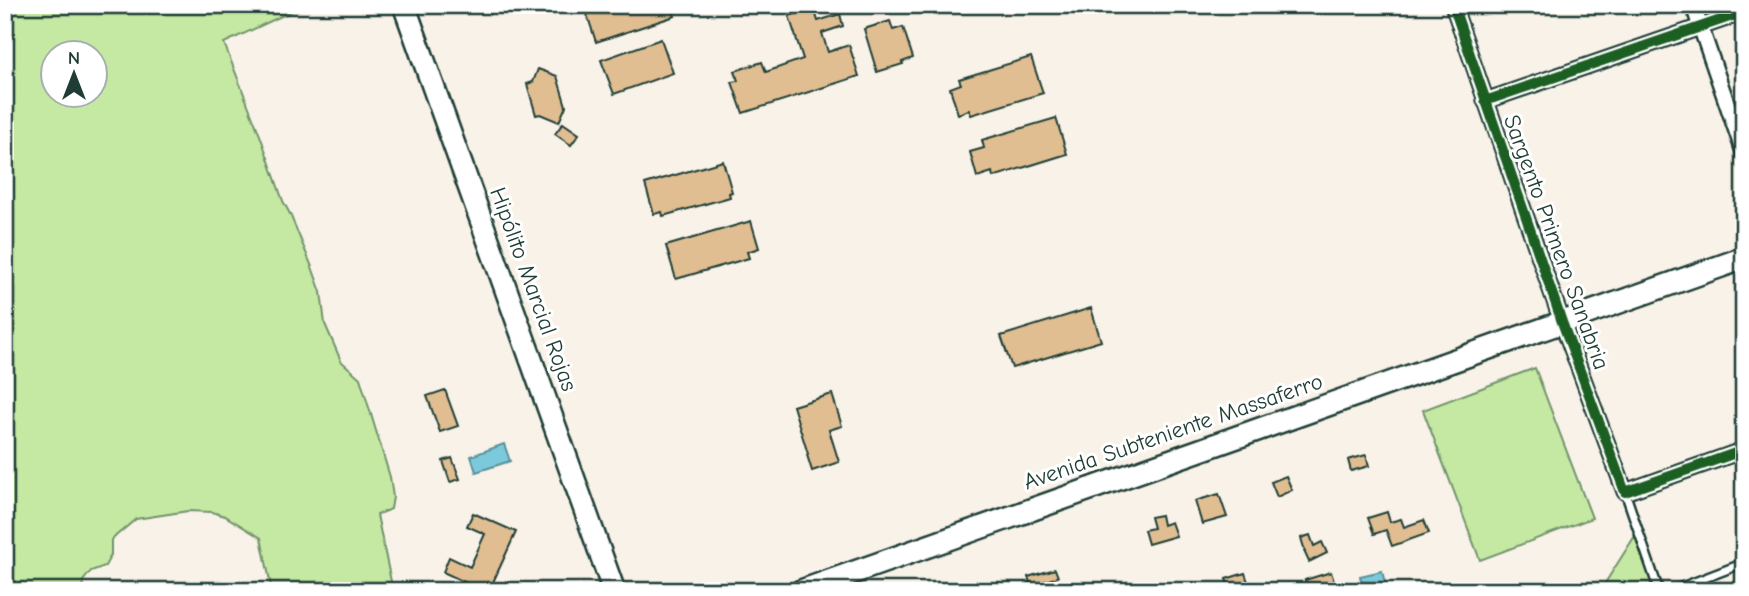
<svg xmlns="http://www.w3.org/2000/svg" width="1749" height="596" font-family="'Comic Neue',sans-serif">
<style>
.green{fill:#c5e9a3;stroke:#72936c;stroke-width:2;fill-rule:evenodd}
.water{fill:#7dc9dc;stroke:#579199;stroke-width:2}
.building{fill:#e0be92;stroke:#1f3d34;stroke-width:2}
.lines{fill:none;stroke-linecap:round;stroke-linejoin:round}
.lane-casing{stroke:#1f3d34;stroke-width:12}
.street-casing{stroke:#1f3d34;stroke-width:19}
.secondary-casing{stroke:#1f3d34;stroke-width:26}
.lane{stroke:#fff;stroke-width:7}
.street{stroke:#fff;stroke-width:14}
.secondary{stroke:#fff;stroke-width:21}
.cycleway-casing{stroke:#fff;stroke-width:15}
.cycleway{stroke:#1b5e20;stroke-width:10}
.labels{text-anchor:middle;stroke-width:6;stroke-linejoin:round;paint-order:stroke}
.street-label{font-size:23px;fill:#1f3d34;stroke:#fff}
</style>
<rect width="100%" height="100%" fill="#f9f2e9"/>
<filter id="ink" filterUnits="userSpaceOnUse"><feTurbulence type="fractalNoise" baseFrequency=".0143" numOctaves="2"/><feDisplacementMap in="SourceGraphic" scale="14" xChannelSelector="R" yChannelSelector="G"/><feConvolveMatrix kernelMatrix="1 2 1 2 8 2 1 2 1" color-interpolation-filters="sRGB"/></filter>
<g filter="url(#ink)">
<g class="green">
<path d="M5,5h300l-81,38 37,95 22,63 7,13 22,53 9,25 4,32 16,37 19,17 30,99 3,20 -2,12 -14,6 16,76h-121l-11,-53 -36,-22 -13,-4 -24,-1 -52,8 -25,21v15l-6,11 -14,5 -8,10 2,10h-80zM52,52h42v42h-42z"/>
<path d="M1535,368l57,150 -112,42 -57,-150z"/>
<path d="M1638,531l21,60h-59z"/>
</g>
<g class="water">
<path d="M504,444l6,17 -34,11 -5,-16z"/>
<path d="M1382,571l5,20h-23l-4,-15z"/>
</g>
<g class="building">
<path d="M584,5h87l4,11 -79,26z"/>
<path d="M814,8l4,13 22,-7 3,12 -21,7 6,19 21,-7 10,31 -116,37 -11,-31 6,-1 -3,-10 27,-9 4,10 37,-13 -14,-43z"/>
<path d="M890,21l3,9 10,-3 10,31 -11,4 1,2 -26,8 -13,-43z"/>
<path d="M661,39l12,34 -59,21 -13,-34z"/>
<path d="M1031,57l12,36 -72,22 -2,-5 -11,4 -8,-26 11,-4 -2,-5z"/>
<path d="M538,69l19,7 9,30 -7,16 -19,-8 -4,1 -9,-31 6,-2z"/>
<path d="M1056,118l11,36 -74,23 -1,-5 -15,5 -7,-25 14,-4 -2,-8z"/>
<path d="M563,123l16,11 -8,11 -16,-11z"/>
<path d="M723,161l9,31 -3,1 1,4 -67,19 -1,-4 -8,2 -9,-30z"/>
<path d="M751,221l8,27 -12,4 2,6 -73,21 -10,-33z"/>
<path d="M1091,308l10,33 -89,27 -11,-32z"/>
<path d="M445,390l13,36 -18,6 -13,-36z"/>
<path d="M832,394l10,32 -13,4 10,32 -27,9 -5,-16 1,-1 -15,-48z"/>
<path d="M1366,455l3,11 -18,5 -3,-11z"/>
<path d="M452,458l8,21 -10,3 -7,-21z"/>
<path d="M1286,476l6,14 -15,7 -6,-15z"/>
<path d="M1219,494l8,23 -25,7 -7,-23z"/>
<path d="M1387,512l3,10 11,-3 3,8 20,-7 5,13 -37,13 -6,-16 -12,4 -6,-16z"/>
<path d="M473,513l43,19 -27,59h-5l-41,-19 6,-15 21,10 15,-33 -18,-8z"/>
<path d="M1161,515l2,10 8,-3 5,14 -28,8 -4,-14 9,-2 -3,-11z"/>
<path d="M1310,535l4,11 8,-4 5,11 -18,9 -5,-11h1l-4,-13z"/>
<path d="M1055,569l3,8 -27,9 -3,-9z"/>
<path d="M1331,572l6,19h-29l-3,-11z"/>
<path d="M1245,573l3,9 -19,6 -3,-9z"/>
</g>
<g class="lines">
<g class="lane-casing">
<g id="lane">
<path d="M1625,492l34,99"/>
<path d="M1671,591l73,-28"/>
</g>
</g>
<g class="street-casing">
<g id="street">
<path d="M1453,5l109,317 63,170 119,-42"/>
<path d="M1693,5l51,148"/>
<path d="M1485,101l259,-89"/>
</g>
</g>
<g class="secondary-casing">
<g id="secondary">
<path d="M404,5l210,586"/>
<path d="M801,591l943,-333"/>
</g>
</g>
<use href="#lane" class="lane"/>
<use href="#street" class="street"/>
<use href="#secondary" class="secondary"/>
<g class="cycleway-casing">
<g id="cycleway">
<path d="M1453,5l109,317 63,170 119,-42"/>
<path d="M1485,101l259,-89"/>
</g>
</g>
<use href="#cycleway" class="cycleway"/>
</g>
</g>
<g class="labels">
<g class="street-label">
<text transform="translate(1557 242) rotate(70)" y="8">Sargento Primero Sanabria</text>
<text transform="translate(534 289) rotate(70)" y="8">Hipólito Marcial Rojas</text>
<text transform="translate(1173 431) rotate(-19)" y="8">Avenida Subteniente Massaferro</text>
</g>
</g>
<rect width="1749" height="596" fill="none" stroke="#fff" stroke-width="28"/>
<rect x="14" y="14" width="1721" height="568" fill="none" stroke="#1f3d34" stroke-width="2.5" filter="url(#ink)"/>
<g transform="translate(74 74)"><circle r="33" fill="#ffffff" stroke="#a5b1ae" stroke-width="2"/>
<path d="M0-5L12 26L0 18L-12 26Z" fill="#1f3d34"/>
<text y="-10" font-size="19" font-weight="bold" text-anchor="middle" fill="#1f3d34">N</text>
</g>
</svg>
